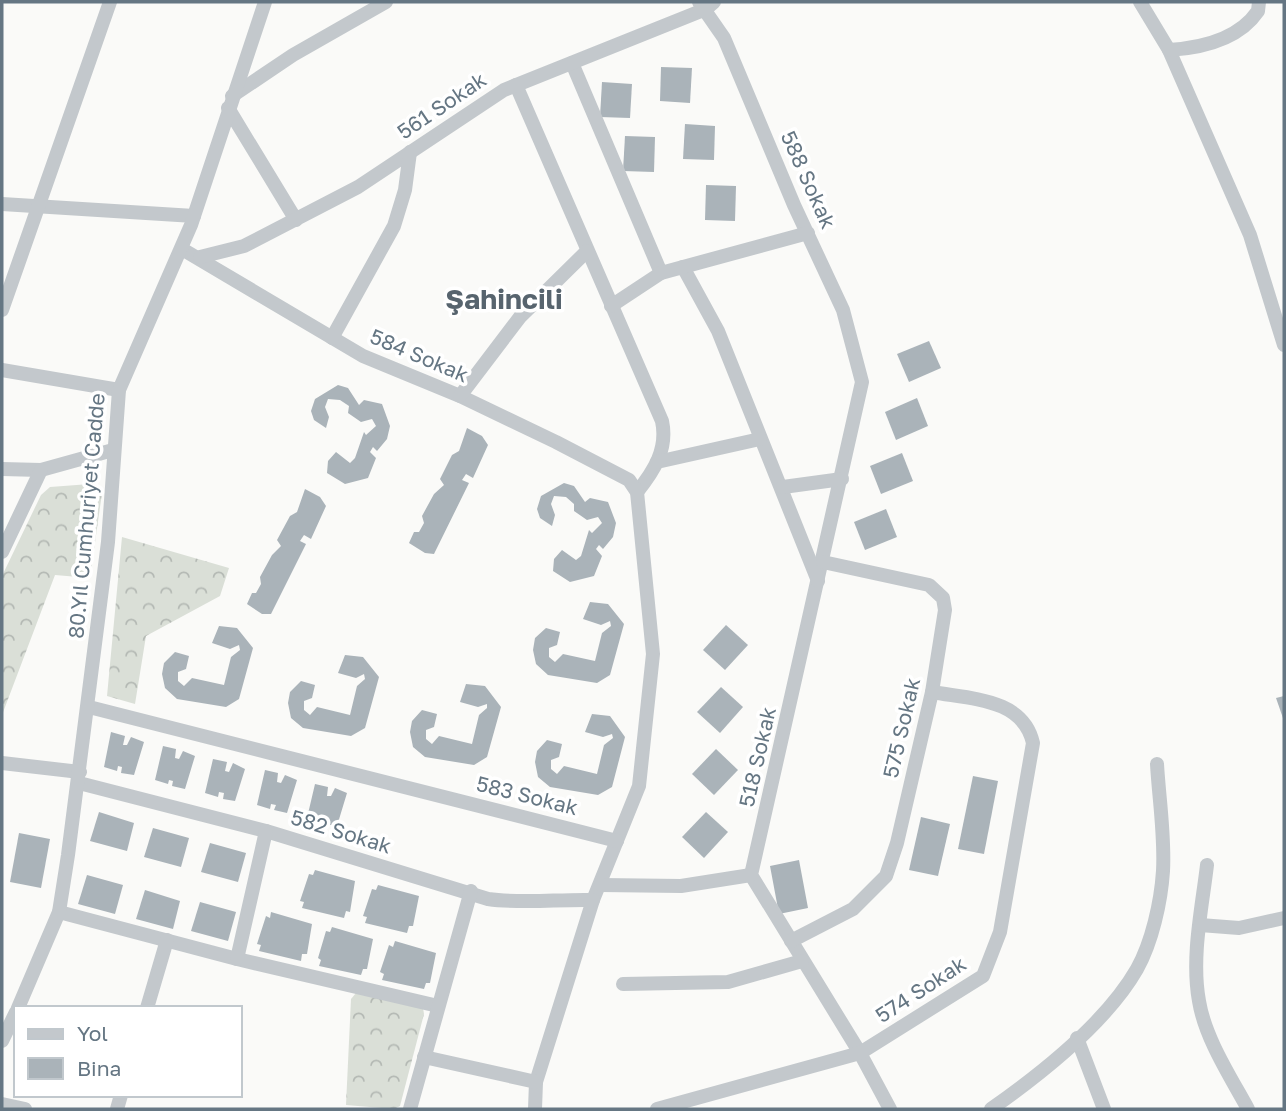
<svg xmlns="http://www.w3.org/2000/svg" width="1286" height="1111" font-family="'Golos Text',sans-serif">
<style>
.forest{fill:url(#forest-crowns)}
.building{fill:#aab3b9}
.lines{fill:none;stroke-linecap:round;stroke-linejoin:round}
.street{stroke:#c3c8cc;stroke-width:14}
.labels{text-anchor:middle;stroke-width:7;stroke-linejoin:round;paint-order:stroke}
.street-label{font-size:21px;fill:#657683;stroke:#fff}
.district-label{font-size:28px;font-weight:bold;fill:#57646e;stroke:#fff}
</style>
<defs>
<pattern id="forest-crowns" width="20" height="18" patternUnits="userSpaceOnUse" patternTransform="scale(1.75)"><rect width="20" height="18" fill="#dadfd7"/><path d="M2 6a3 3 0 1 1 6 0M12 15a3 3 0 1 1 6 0" fill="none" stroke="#b4b9b4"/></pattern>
</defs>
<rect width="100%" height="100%" fill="#fafaf8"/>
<g class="forest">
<path d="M90,484l12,9 -12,85 -35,-3 -53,140v-139l39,-81 9,-8z"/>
<path d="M122,537l107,31 -9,28 -74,40 -11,68 -28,-8z"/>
<path d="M356,993l67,15 1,6 -24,92 -6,3 -48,-4 5,-106z"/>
</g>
<g class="building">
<path d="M661,67l31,1 -2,35 -30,-2z"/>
<path d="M602,82l30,2 -2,34 -30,-1z"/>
<path d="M685,124l30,2 -1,34 -31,-1z"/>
<path d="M625,136l30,1 -1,35 -31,-1z"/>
<path d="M706,185l30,1 -1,35 -30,-1z"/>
<path d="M929,341l12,27 -32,14 -12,-28z"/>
<path d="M338,385l10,3 11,17 5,-5 18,4 8,22 -3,13 -10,12 -4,-4 -3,5 6,6 -8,20 -23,6 -18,-11 1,-12 8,-9 14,11 5,-5 9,-26 2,3 10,-9 -4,-7 -11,3 -13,-9 1,-7 -9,-6 -12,-1 -3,8 4,10 -3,11 -12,-8 -3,-9 4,-12z"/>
<path d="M917,398l11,28 -32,14 -11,-28z"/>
<path d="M467,428l15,8 6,9 -15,33 -7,-4 -4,6 7,3 -35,71 -9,-1 -16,-10 5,-11h5l5,-9 -2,-7 12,-22 10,-9 -4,-6 12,-24 7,-4z"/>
<path d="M902,453l11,28 -32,13 -11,-28z"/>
<path d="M564,483l10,3 11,16 5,-4 18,4 8,21 -3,14 -10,12 -4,-4 -3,4 6,7 -8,20 -24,6 -17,-11 1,-12 8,-9 14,10 5,-4 8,-26 3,3 10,-10 -4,-6 -11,3 -13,-9v-7l-8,-7 -12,-1 -3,8 4,11 -3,11 -12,-8 -3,-9 4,-13z"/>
<path d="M305,489l15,8 6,9 -15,33 -7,-4 -4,6 6,3 -35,70h-9l-15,-10 5,-11h4l5,-9 -1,-7 12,-22 9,-9 -4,-6 13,-24 7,-4z"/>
<path d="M886,509l11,28 -32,13 -11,-28z"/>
<path d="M590,602l18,2 16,20 -14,51 -13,8 -49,-8 -12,-11 -3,-14 2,-12 11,-10 14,4 -3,13 -8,3v9l6,5 8,-8 32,7 7,-28 9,-7 -1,-5 -9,4 -18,-6z"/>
<path d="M726,625l22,20 -23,25 -22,-20z"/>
<path d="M219,626l18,2 16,20 -14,51 -13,8 -49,-8 -12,-11 -3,-14 2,-11 11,-11 14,4 -3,13 -8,3v9l6,5 8,-8 32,7 7,-28 9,-7 -1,-5 -9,4 -18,-6z"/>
<path d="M345,655l18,2 16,20 -14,51 -14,8 -48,-8 -12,-10 -3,-15 2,-11 11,-11 14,4 -3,13 -8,3v9l6,5 7,-8 33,8 7,-29 8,-7 -1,-5 -8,4 -18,-5z"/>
<path d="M466,684l19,2 16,21 -14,50 -13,8 -49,-8 -12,-10 -3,-15 2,-11 10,-11 15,4 -3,13 -8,3v9l6,5 7,-8 33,8 7,-29 8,-7v-4l-9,3 -18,-5z"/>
<path d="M721,687l22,20 -23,26 -23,-21z"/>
<path d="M1284,696v25l-8,-23z"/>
<path d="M592,714l18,2 15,21 -13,50 -14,8 -48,-8 -12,-10 -3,-15 2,-11 10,-11 15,4 -3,13 -8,3v9l6,5 7,-8 33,8 7,-29 9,-7 -1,-4 -9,3 -18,-5z"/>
<path d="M111,732l14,4 -2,9h4l4,-8 13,5 -10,33 -13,-2 1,-6 -4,-1 -1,5 -13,-4z"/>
<path d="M163,746l13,3 -1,9 4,1 4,-8 12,5 -10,33 -13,-3 1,-5 -4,-1 -1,4 -13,-4z"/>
<path d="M716,749l22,21 -24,25 -22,-21z"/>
<path d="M213,759l14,3 -2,9 4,1 4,-9 12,6 -10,32 -12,-2 1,-6 -5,-1 -1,5 -13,-4z"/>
<path d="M265,770l13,3 -1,9 4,1 4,-8 12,5 -10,33 -13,-3 2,-5 -5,-1 -1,5 -13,-4z"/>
<path d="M973,776l25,5 -14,73 -26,-5z"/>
<path d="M315,784l13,3 -1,9h4l4,-8 12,5 -10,33 -13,-2 1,-6 -4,-1 -1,5 -13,-4z"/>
<path d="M99,812l35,11 -7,28 -37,-10z"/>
<path d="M706,812l22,20 -24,26 -22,-21z"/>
<path d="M921,817l29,7 -12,52 -29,-6z"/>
<path d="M153,828l36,10 -8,29 -37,-10z"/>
<path d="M19,833l31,6 -9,49 -31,-6z"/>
<path d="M210,843l36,10 -8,29 -37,-10z"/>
<path d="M799,860l9,48 -29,6 -9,-48z"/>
<path d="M315,870l40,11 -5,31 -4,-1 -2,7 -42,-10 2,-6 -4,-1 9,-27 4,1z"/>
<path d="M87,875l36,10 -8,29 -37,-10z"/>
<path d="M378,885l41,11 -6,30h-4l-2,7 -42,-10 2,-6 -4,-1 9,-27 4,1z"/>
<path d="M145,890l35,11 -7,28 -37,-10z"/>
<path d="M200,902l36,10 -8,29 -37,-10z"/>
<path d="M271,912l41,12 -5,30h-5l-1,7 -42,-10 2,-6 -4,-1 9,-28 4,2z"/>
<path d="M332,927l41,12 -6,30h-4l-2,6 -42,-9 2,-6 -3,-2 8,-27 4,1z"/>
<path d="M395,941l41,12 -6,30h-4l-2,6 -42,-9 2,-6 -4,-2 9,-27 4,2z"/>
</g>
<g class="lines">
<g class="street">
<path d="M699,2l25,36 70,167 49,105 19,72 -111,493 109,178 30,56"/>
<path d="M1140,2l29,48 81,185 34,110"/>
<path d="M1169,50c32,-2 70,-11 89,-39l1,-9"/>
<path d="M572,63l89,210"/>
<path d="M516,85l146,336c6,28 -8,50 -25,71"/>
<path d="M232,96l61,-41 93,-53"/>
<path d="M228,108l68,112"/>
<path d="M2,204l192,12"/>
<path d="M182,249l181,107 97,40 96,46 73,38 8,12 16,162 -14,132 -46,114 -57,182 -1,27"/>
<path d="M200,257l44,-11 114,-59 146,-97 202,-81 8,-7"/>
<path d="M683,267l35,64 100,250"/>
<path d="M611,306l50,-33 147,-40"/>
<path d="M2,310l108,-308"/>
<path d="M332,338l62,-112 11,-36 5,-38"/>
<path d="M2,370l117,20"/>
<path d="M460,396l60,-79 67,-66"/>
<path d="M657,462l103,-23"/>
<path d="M2,469l39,1 72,-20"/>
<path d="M783,487l59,-8"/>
<path d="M2,552l39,-82"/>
<path d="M89,707l528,134"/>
<path d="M2,763l78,9"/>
<path d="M79,783l187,48 222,68c35,5 70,0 105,1"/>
<path d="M1207,865c-5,43 -16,92 -8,136 6,37 31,75 49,108"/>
<path d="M601,885l80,1 70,-11"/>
<path d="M59,912l178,47 201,47"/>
<path d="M1200,925l39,3 45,-10"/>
<path d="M791,941l62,-32 33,-33 11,-33 35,-151 13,-82 -2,-12 -14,-13 -106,-23"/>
<path d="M237,959l29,-128"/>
<path d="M623,984l105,-2 74,-21"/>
<path d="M18,1008l41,-96 9,-57 40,-313 11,-152 72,-165 74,-223"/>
<path d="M147,1008l20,-68"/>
<path d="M1077,1038l27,71"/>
<path d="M2,1041l14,-29"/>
<path d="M424,1057l112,25"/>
<path d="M2,1104l23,5"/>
<path d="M117,1109l4,-14"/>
<path d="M410,1109l61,-218"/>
<path d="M657,1109l203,-56 123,-77 17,-44 33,-189c-10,-45 -63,-44 -101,-51"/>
<path d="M991,1109c50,-35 115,-86 146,-140 15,-27 24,-67 26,-98 2,-35 -4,-72 -6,-107"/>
</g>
</g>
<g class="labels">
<g class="street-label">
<text transform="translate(442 106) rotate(-34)" y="7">561 Sokak</text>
<text transform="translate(808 180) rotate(66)" y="7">588 Sokak</text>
<text transform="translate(419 356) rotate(23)" y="7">584 Sokak</text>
<text transform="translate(87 516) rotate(-85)" y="7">80.Yıl Cumhuriyet Cadde</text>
<text transform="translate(902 728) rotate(-77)" y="7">575 Sokak</text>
<text transform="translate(758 757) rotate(-77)" y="7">518 Sokak</text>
<text transform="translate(527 796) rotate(14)" y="7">583 Sokak</text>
<text transform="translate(341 832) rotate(17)" y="7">582 Sokak</text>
<text transform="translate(921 990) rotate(-33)" y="7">574 Sokak</text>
</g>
<g class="district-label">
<text x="504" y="309">Şahincili</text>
</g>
</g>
<rect width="1286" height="1111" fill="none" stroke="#657683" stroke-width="7"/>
<rect x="14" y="1006" width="228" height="91" fill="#ffffff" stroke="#c1c8cd" stroke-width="2"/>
<rect x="28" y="1029" width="35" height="10" fill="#c3c8cc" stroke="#c1c8cd" stroke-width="2"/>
<text x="77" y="1041" font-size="21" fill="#657683">Yol</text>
<rect x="28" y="1058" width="35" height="21" fill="#aab3b9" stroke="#c1c8cd" stroke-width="2"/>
<text x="77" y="1076" font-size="21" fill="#657683">Bina</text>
</svg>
